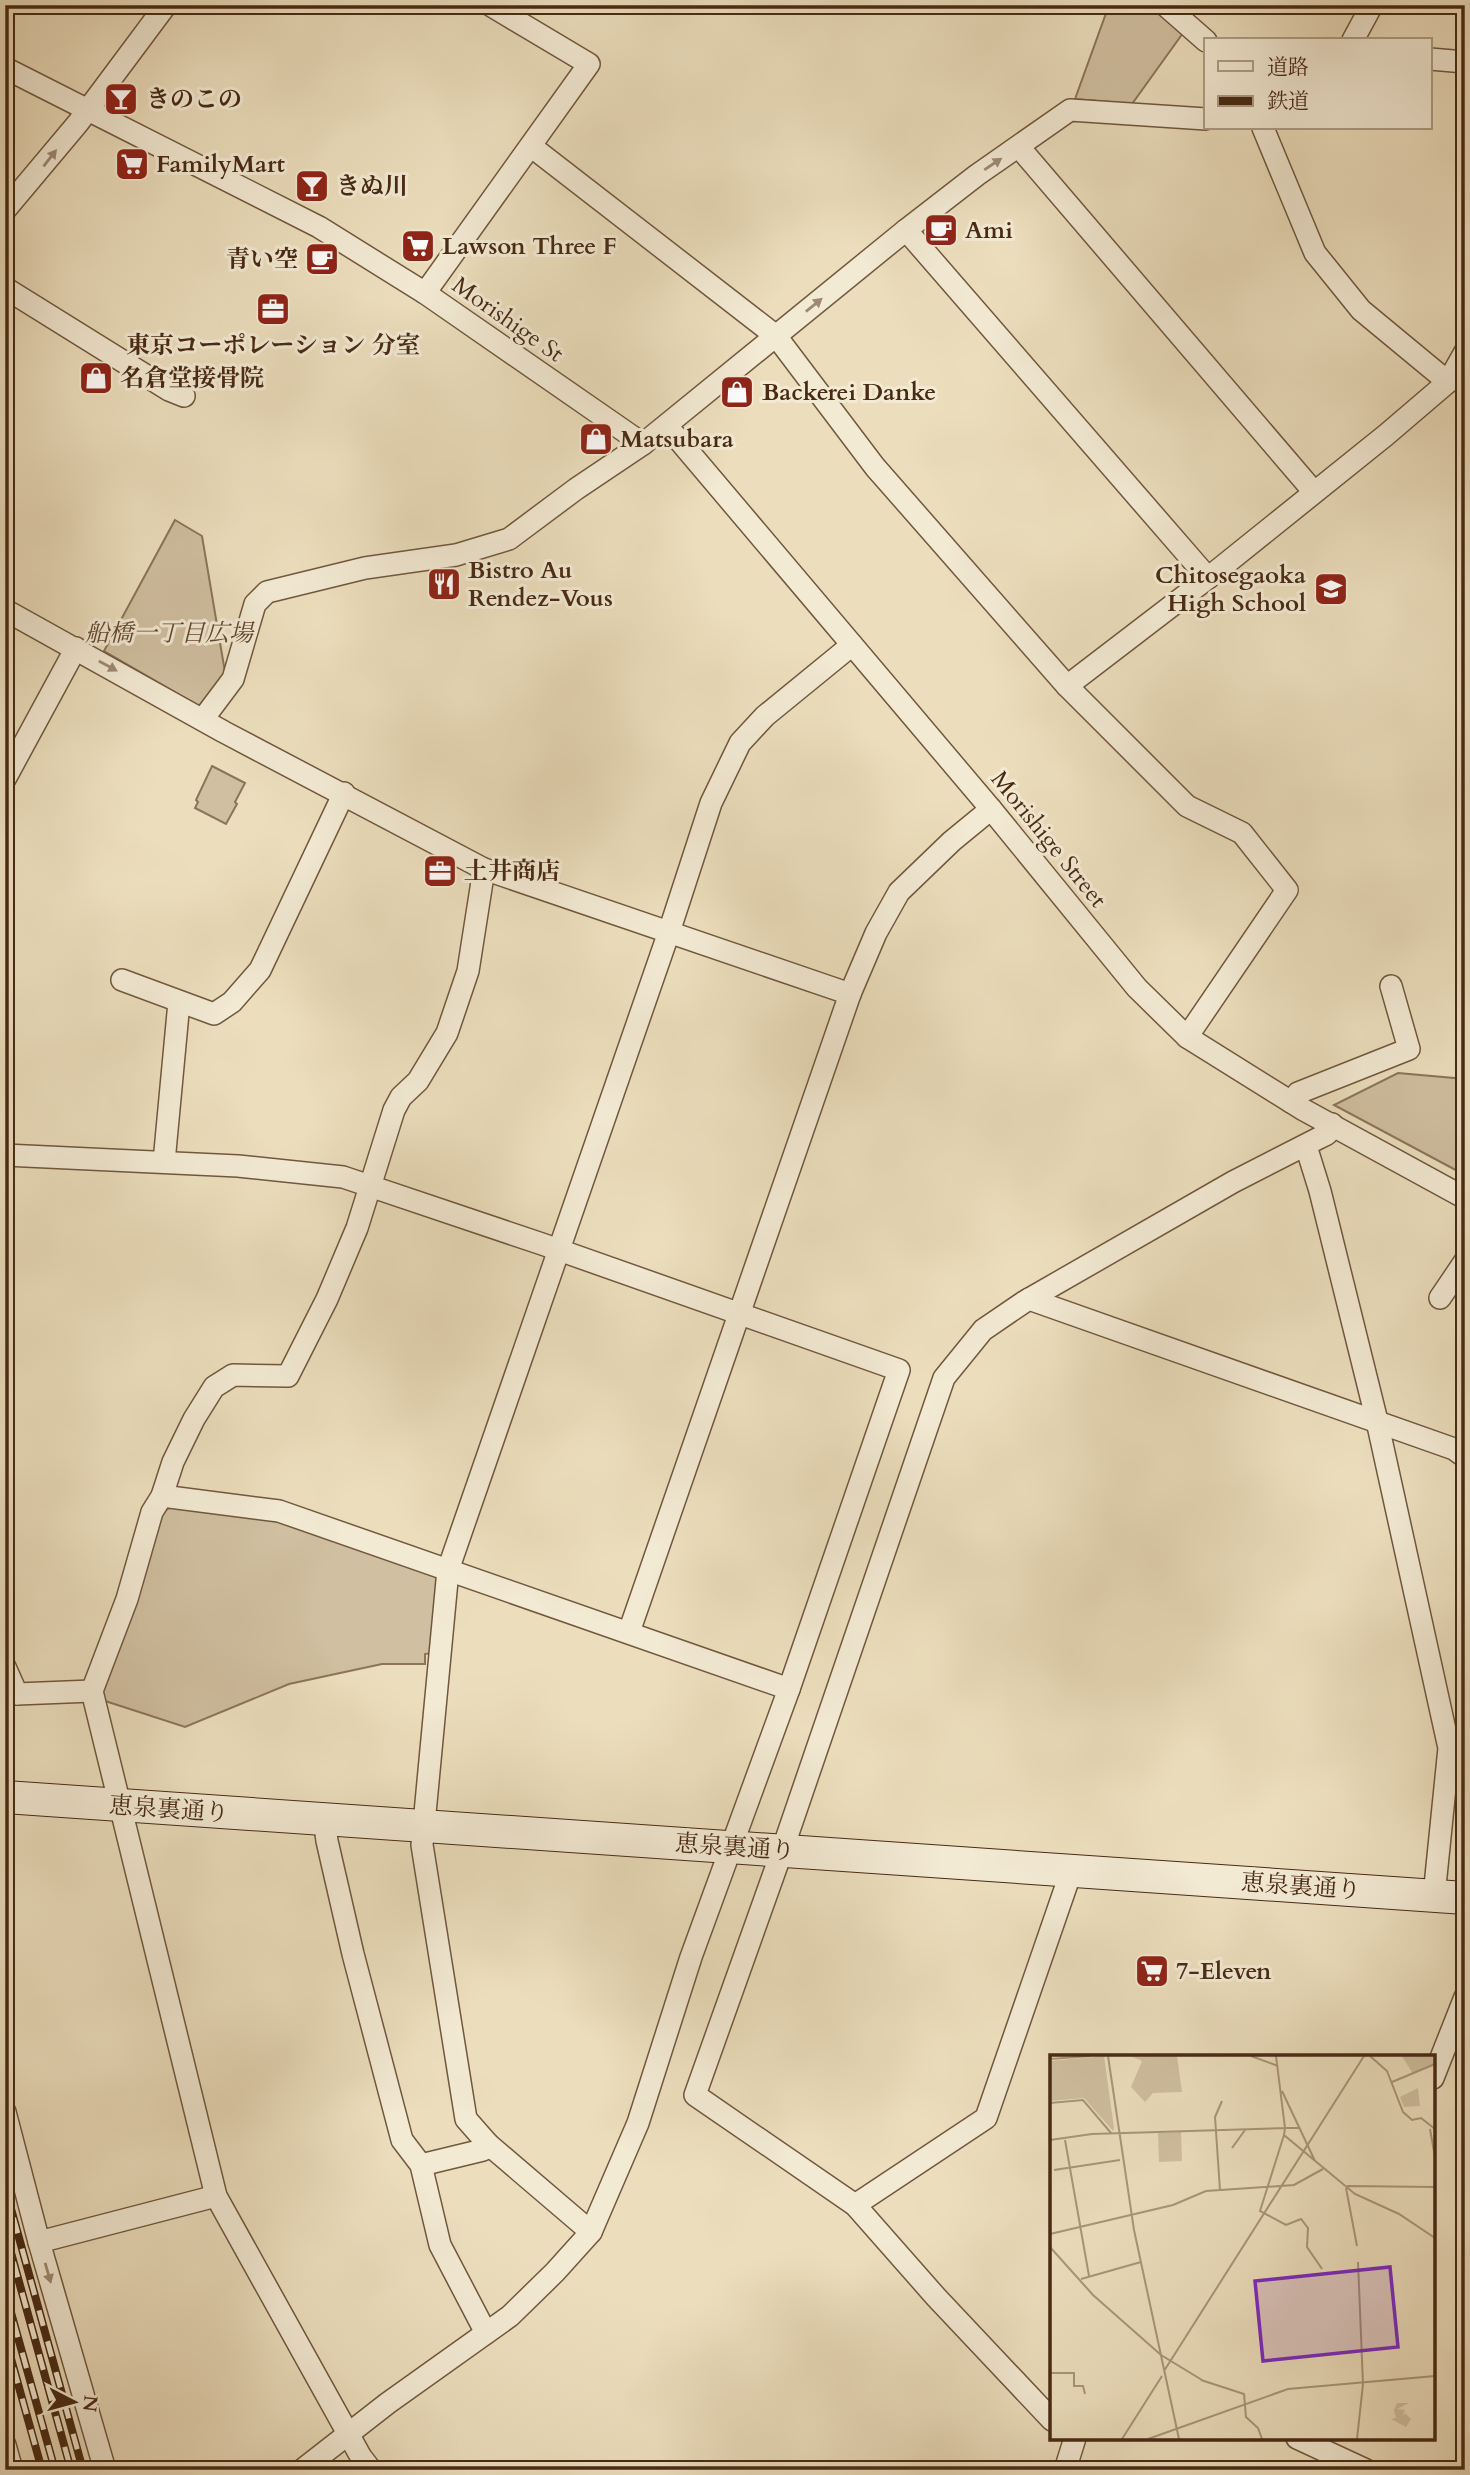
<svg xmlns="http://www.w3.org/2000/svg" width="1470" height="2475" font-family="Cardo,'Noto Serif JP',serif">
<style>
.green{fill:#d0bfa0;stroke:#8c745a;stroke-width:2}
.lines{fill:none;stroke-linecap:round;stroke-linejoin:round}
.street-casing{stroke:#71573e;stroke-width:24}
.secondary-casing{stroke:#482a14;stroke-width:34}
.street{stroke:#f3ead4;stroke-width:21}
.secondary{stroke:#f3ead4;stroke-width:32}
.rail-casing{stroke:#482a14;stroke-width:8}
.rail{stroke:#f3ead4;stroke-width:5;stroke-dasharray:16;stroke-linecap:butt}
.oneway{fill:#9e8a74}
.labels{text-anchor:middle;stroke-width:6;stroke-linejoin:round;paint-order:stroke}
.poi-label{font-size:24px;font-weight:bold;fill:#482a14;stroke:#f3ead4;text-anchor:start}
.street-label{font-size:24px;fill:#482a14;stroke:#f3ead4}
.park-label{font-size:24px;font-style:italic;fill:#634830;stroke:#f3ead4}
.inset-road{fill:none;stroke:#aa9679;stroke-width:2}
.view{fill:#7b2cbf;fill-opacity:0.15;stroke:#7b2cbf;stroke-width:3.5}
.inset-edge{fill:none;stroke:#482a14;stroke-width:3.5}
</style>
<rect width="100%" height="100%" fill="#ecdebd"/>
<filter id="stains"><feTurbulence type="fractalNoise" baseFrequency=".00286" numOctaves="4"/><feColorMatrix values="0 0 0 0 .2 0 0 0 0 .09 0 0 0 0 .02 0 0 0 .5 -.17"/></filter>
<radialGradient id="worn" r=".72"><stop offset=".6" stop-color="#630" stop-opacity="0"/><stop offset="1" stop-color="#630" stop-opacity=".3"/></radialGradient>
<g class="green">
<path d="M1109,5h42l32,28 -51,71 -57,-5z"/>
<path d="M175,520l27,16 23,136 -26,34 -95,-55z"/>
<path d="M212,766l33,17 -10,19 2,2 -11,20 -31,-16 3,-6 -2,-2z"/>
<path d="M1398,1073l67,6v96l-131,-70z"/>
<path d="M174,1505l114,17 151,53 -7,78 -7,1v10h-43l-93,20 -104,43 -83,-27 1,-20 57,-166z"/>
</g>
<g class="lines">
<g class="street-casing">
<g id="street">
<path d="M1165,5l41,36"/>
<path d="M1353,40l19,-35"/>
<path d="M1430,59l35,3"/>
<path d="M5,68l314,159 106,66 218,151"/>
<path d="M1263,128l52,125 46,57 87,72"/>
<path d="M532,147l244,189 99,131 192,219 120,120 55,27 45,57 -100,147"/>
<path d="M1019,147l295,345"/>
<path d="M5,210l73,-87 88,-118"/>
<path d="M906,230l302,348"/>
<path d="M5,288l164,102 15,6"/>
<path d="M425,293l164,-229 -99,-59"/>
<path d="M667,426l324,383 146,179 50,49 117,73 161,88"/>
<path d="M5,610l219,122 260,137 366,125"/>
<path d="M1067,686l141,-108 178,-143 62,-53 17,-30"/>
<path d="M203,719l30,-40 22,-75 12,-12 98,-24 91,-13 53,-16 67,-50 67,-45 263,-214 71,-55 93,-65 136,9"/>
<path d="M5,779l71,-131"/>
<path d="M122,980l92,34 18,-12 28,-32 84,-177"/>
<path d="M1291,1102l7,-9 111,-44 -18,-63"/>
<path d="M1306,1146l14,45 57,230 72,327 -15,148"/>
<path d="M5,1155l233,11 105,11 199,67 357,126 -110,319 -98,268 -53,166 -47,109 -36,40 -45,44 -122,87 -86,67"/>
<path d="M164,1162l15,-160"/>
<path d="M1440,1298l25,-37"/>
<path d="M1029,1299l425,150 11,8"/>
<path d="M162,1496l117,15 510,178"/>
<path d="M629,1632l221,-638 26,-61 23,-41 53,-51 39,-32"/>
<path d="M5,1667l12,27"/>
<path d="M5,1692l12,2 75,-3"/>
<path d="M324,1819l3,22 26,113 49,186 19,25 19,80 46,88"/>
<path d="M1433,2078l32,-81"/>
<path d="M5,2112l34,130 66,228"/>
<path d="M421,2165l62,-15 5,-6"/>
<path d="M855,2205l131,-87 86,-249"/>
<path d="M591,2232l-103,-88 -22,-25 -44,-274 26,-275 221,-638 42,-129 29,-60 25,-27 87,-71"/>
<path d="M39,2242l177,-46"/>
<path d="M1052,2420l-116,-123 -81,-92 -160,-110 87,-244 162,-473 39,-48 41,-28 209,-120 84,-43 10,-5 5,-10"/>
<path d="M1297,2438l69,32"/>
<path d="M5,2445l7,25"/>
<path d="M371,2470l-10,-13 -145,-261 -124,-505 35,-92 25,-87 10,-16 11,-34 21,-43 20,-32 19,-12 55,1 39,-77 30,-71 37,-118 7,-13 17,-16 29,-48 21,-62 16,-102"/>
<path d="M1065,2470l10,-32"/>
</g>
</g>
<g class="secondary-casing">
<path id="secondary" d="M5,1797l1460,101"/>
</g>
<use href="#street" class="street"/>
<use href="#secondary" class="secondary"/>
<g class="rail-casing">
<g id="rail">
<path d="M5,2187l78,283"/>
<path d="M5,2231l66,239"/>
<path d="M5,2291l50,179"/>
<path d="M5,2337l37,133"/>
</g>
</g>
<use href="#rail" class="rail"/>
</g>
<defs><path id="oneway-solid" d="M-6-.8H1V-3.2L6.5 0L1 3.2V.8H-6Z" transform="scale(1.75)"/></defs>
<g class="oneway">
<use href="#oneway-solid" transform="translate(50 158) rotate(-52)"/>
<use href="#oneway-solid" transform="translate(993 164) rotate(-34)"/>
<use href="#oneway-solid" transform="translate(814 305) rotate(-39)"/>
<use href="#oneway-solid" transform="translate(108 666) rotate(29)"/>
<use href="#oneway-solid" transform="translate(48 2273) rotate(74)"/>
</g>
<defs>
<g id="bar-square" transform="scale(1.75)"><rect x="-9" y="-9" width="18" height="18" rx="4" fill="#8f2418" stroke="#f3ead4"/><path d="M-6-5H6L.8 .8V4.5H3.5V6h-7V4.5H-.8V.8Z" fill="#fff"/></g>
<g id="supermarket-square" transform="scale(1.75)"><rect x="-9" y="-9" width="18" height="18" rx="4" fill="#8f2418" stroke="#f3ead4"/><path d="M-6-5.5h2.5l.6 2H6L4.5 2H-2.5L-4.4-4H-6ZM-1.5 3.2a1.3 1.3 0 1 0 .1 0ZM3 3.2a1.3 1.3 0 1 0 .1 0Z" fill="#fff"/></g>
<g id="cafe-square" transform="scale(1.75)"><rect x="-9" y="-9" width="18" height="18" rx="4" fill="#8f2418" stroke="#f3ead4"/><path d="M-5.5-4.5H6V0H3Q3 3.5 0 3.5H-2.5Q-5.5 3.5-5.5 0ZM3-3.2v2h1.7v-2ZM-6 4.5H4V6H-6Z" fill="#fff"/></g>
<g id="office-square" transform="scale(1.75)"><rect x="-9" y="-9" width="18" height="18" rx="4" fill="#8f2418" stroke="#f3ead4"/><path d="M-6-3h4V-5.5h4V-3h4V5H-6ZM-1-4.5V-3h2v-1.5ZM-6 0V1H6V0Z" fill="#fff"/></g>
<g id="shop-square" transform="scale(1.75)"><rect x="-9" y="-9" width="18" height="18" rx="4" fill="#8f2418" stroke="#f3ead4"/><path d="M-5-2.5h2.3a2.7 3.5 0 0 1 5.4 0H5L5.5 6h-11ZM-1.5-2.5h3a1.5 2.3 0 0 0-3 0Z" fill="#fff"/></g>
<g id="restaurant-square" transform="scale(1.75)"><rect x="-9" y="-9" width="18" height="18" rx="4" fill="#8f2418" stroke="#f3ead4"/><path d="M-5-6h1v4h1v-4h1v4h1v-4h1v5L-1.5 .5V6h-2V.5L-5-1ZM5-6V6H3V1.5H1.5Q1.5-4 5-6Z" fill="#fff"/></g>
<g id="school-square" transform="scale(1.75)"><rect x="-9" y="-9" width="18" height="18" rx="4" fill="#8f2418" stroke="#f3ead4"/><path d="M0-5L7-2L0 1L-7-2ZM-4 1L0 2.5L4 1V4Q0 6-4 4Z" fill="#fff"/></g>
</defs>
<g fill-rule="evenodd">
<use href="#bar-square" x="121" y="99"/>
<use href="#supermarket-square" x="132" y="164"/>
<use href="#bar-square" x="312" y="186"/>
<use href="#cafe-square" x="941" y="230"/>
<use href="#supermarket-square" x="418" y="246"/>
<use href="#cafe-square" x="322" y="259"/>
<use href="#office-square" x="273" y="309"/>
<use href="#shop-square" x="96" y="378"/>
<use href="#shop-square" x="737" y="392"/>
<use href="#shop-square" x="596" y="439"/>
<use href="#restaurant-square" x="444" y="584"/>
<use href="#school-square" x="1331" y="589"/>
<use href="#office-square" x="440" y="871"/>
<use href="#supermarket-square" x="1152" y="1971"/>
</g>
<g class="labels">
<g class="poi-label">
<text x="146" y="107">きのこの</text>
<text x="156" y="172">FamilyMart</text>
<text x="336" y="194">きぬ川</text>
<text x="965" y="238">Ami</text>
<text x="442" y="254">Lawson Three F</text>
<text x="298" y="267" text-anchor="end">青い空</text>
<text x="273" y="353" text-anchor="middle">東京コーポレーション 分室</text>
<text x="120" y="386">名倉堂接骨院</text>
<text x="762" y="400">Backerei Danke</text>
<text x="620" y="447">Matsubara</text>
<text x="468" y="578">Bistro Au<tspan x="468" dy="28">Rendez-Vous</tspan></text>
<text x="1306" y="583" text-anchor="end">Chitosegaoka<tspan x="1306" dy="28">High School</tspan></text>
<text x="464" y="879">土井商店</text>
<text x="1176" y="1979">7-Eleven</text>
</g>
<g class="street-label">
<text transform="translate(508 319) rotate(35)" y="8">Morishige St</text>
<text transform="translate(1049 839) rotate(51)" y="8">Morishige Street</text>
<text transform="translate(169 1809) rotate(4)" y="8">恵泉裏通り</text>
<text transform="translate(735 1847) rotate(4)" y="8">恵泉裏通り</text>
<text transform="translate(1301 1886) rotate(4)" y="8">恵泉裏通り</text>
</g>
<g class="park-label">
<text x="169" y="641">船橋一丁目広場</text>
</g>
</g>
<g transform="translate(1050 2055)">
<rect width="385" height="385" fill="#ecdebd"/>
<path d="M54,1l10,72 -1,3 -29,-33 -34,3v-40zM80,1h47l5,36 -29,1 -8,9 -14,-15 11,-26zM352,1h32l1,7 -22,11zM368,33l2,18 -16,1 -4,-10zM131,77l1,29 -23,1 -1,-29zM347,348h12l-12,6 8,1 -3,7 3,-4 6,6 -5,8 -15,-8 5,-1 -2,-8z" fill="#d0bfa0"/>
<path class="inset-road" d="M58,1l26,174 45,209M201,1l27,10M226,1l9,72h14M320,1l17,15 16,41 9,8 9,-2 14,11M0,4l40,-3M342,27l43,-18M232,36l33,70M0,48l33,-3 28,33M380,74l5,28M234,80l-24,76 26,14 15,-6 7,9 -1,19 15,22M0,85l42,-6 193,-6 -1,7 71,59 44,20 36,24M15,85l24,136M182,93l13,-18M4,115l66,-10M297,131l88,1M296,133l11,58M170,135l-5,-73 7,-16M0,179l123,-29 33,-14 88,-6 29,-16M0,192l43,48 68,60 41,25M31,224l60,-17M114,316l200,-315M0,318h24v13h9l2,8M151,325l43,14 2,23 12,11 4,11M72,384l40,-63M98,384l140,-50 147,-13M307,384l6,-55 -5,-122"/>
<path class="view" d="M340,212l8,80 -135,14 -8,-80z"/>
<rect width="385" height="385" class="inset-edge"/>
</g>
<rect width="1470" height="2475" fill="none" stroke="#ecdebd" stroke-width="28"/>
<rect x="7" y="7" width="1456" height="2461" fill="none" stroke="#482a14" stroke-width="3.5"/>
<rect x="14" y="14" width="1442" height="2447" fill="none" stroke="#482a14" stroke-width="2"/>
<rect x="1204" y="38" width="228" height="91" fill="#f3ead4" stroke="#af9d87" stroke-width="2"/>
<rect x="1218" y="61" width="35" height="10" fill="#f3ead4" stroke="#af9d87" stroke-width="2"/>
<text x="1267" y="74" font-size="21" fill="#482a14">道路</text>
<rect x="1218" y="96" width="35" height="10" fill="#482a14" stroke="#af9d87" stroke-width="2"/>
<text x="1267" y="108" font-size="21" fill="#482a14">鉄道</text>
<g transform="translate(74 2402) rotate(96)" stroke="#f3ead4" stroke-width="5" paint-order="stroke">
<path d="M0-5L12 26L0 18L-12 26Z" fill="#482a14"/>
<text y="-10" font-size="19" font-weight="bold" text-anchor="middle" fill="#482a14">N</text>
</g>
<rect width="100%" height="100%" filter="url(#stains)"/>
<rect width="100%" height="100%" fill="url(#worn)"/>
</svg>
